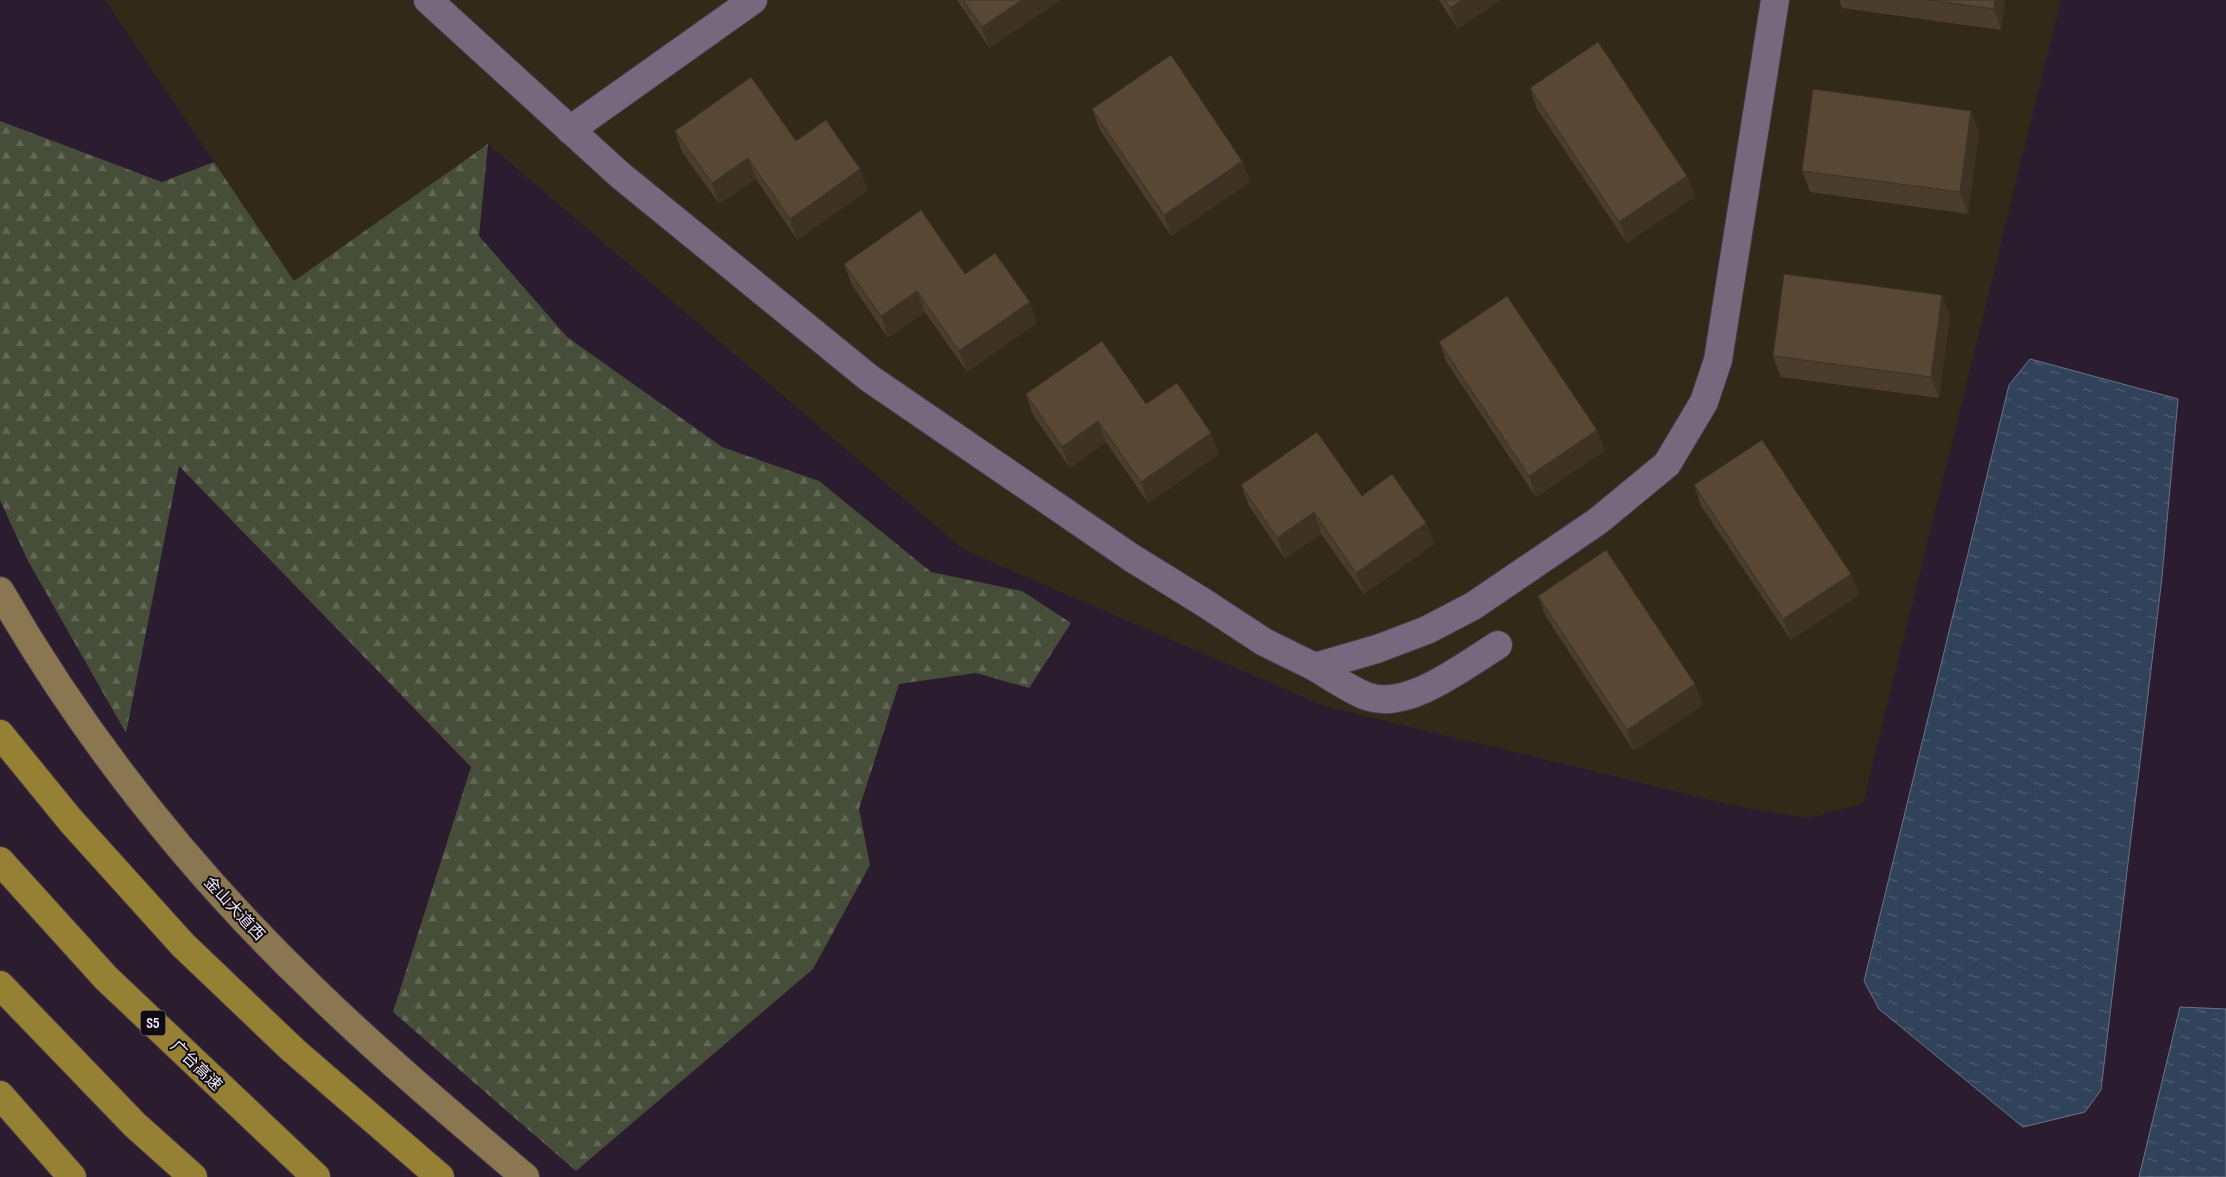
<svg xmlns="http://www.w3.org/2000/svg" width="2226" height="1177" font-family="'Sofia Sans Condensed','Noto Sans SC',sans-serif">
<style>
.commercial{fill:#322919}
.forest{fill:url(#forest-firs)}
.water{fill:url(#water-ripples);stroke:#6a7488}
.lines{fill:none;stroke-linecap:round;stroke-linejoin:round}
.minor-casing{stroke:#443847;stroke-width:30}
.major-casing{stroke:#443847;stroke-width:30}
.highway-casing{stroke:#443847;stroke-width:30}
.minor{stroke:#77687d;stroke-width:28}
.major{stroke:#8a7651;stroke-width:28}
.highway{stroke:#968034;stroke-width:28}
.wall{fill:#4b3d2d}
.shaded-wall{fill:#3d3224}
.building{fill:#574734;stroke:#3d3224}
.labels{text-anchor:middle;stroke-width:4;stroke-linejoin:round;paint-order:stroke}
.shield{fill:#100a12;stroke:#ada5b0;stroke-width:1}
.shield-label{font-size:15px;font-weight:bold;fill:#f0e7f3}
.street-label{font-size:16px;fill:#f0e7f3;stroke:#100a12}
</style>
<defs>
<pattern id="forest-firs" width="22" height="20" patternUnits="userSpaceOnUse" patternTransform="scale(1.25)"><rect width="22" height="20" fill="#464e39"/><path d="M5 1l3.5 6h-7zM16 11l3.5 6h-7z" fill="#616856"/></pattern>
<pattern id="water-ripples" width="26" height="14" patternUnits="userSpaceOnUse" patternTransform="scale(1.25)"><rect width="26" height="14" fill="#31435a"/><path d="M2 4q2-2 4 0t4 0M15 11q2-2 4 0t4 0" fill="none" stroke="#4f5e72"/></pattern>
</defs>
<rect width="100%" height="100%" fill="#2b1d2f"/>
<path class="commercial" d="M105,0h1956l-198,804 -55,14 -59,-9 -425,-103 -360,-156 -476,-406 -194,137z"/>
<path class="forest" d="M0,121l162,61 52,-20 80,119 194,-137 -9,92 88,101 155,110 97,34 112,91 91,19 49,32 -42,65 -53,-15 -77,11 -40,125 11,56 -57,104 -237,202 -183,-159 78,-245 -292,-301 -53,267 -98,-172 -28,-61z"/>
<g class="water">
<path d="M2030,359l148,40 -16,178 -61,513 -16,22 -62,15 -144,-118 -15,-28 145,-596z"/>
<path d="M2180,1007l46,2v168h-87z"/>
</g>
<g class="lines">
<g class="minor-casing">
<g id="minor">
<path d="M428,0l192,175 249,203 263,180 71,44 61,40 51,25 62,-18 50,-19 46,-24 125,-85 69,-57 37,-62 14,-42 57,-360"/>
<path d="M570,130l183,-130"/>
<path d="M1315,667c15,9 38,25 54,30 40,13 96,-32 129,-52"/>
</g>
</g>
<g class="major-casing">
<path id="major" d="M0,591c84,146 192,282 314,399 67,65 139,126 211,187"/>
</g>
<g class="highway-casing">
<g id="highway">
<path d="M0,734l71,87 112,124 110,105 147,127"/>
<path d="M0,861l106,117 210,199"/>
<path d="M0,985l135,140 58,52"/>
<path d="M0,1095l72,82"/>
</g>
</g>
<use href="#minor" class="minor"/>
<use href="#major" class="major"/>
<use href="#highway" class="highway"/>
</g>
<g class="wall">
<path d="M957,0h104l-72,48z"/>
<path d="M1439,0h61l-42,29z"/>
<path d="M1839,0h166l-4,30 -159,-22z"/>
<path d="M1530,88l165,109 -68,46 -90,-134z"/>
<path d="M1092,109l150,52 8,21 -79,54 -71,-106z"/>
<path d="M675,131l121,10 72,49 -71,50 -41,-61 -37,25 -37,-52z"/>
<path d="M1979,132l-11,82 -158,-22 -8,-21z"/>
<path d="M844,264l193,59 -70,49 -42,-60 -37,26 -36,-53z"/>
<path d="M1942,295l8,21 -11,82 -158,-21 -8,-21z"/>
<path d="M1439,342l158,88 7,21 -68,46 -89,-134z"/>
<path d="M1026,394l120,10 73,50 -71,49 -42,-61 -36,26 -37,-53z"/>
<path d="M1241,485l121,11 64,27 8,21 -70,50 -43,-60 -36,25 -36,-53z"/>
<path d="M1694,485l157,89 8,21 -68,45 -90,-134z"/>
<path d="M1538,596l165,109 -69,46 -88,-134z"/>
</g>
<g class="shaded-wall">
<path d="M1022,0h39l-72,48 -7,-21z"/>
<path d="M1462,0h38l-42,29 -8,-21z"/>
<path d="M1995,0h10l-4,30 -7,-21z"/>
<path d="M1971,111l8,21 -11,82 -8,-22z"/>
<path d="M748,158l8,21 -37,25 -7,-21z"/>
<path d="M1242,161l8,21 -79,54 -7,-21z"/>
<path d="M860,169l8,21 -71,50 -7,-21z"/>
<path d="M1687,176l8,21 -68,46 -8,-21z"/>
<path d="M917,291l8,21 -37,26 -7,-22z"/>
<path d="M1942,295l8,21 -11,82 -8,-21z"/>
<path d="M1030,302l7,21 -70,49 -8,-21z"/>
<path d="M1098,421l8,21 -36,26 -8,-21z"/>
<path d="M1597,430l7,21 -68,46 -7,-21z"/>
<path d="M1211,433l8,21 -71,49 -7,-21z"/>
<path d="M1314,512l7,22 -36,25 -8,-21z"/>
<path d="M1426,523l8,21 -70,50 -8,-21z"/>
<path d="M1851,574l8,21 -68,45 -8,-21z"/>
<path d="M1695,684l8,21 -69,46 -7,-21z"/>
</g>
<g class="building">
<path d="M963,0h59l-40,27z"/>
<path d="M1445,0h17l-12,8z"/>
<path d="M1929,0h66l-1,9z"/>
<path d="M1598,42l89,134 -68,46 -89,-134z"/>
<path d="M1171,55l71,106 -78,54 -72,-106z"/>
<path d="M751,77l45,64 30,-21 34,49 -70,50 -42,-61 -36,25 -37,-52z"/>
<path d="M1813,89l158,22 -11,81 -158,-21z"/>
<path d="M921,210l44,64 30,-21 35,49 -71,49 -42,-60 -36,25 -37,-52z"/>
<path d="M1784,274l158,21 -11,82 -158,-21z"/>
<path d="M1507,296l90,134 -68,46 -90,-134z"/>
<path d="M1102,341l44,63 31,-21 34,50 -70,49 -43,-61 -36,26 -36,-53z"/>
<path d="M1317,432l45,64 30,-22 34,49 -70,50 -42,-61 -37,26 -36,-53z"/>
<path d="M1762,440l89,134 -68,45 -89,-134z"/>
<path d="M1606,550l89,134 -68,46 -89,-134z"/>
</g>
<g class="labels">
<rect class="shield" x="140.5" y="1010.5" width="25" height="25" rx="4"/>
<g class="shield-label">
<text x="153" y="1028">S5</text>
</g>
<g class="street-label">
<text transform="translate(235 908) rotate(47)" y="6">金山大道西</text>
<text transform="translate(197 1065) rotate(44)" y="6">广台高速</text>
</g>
</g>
</svg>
